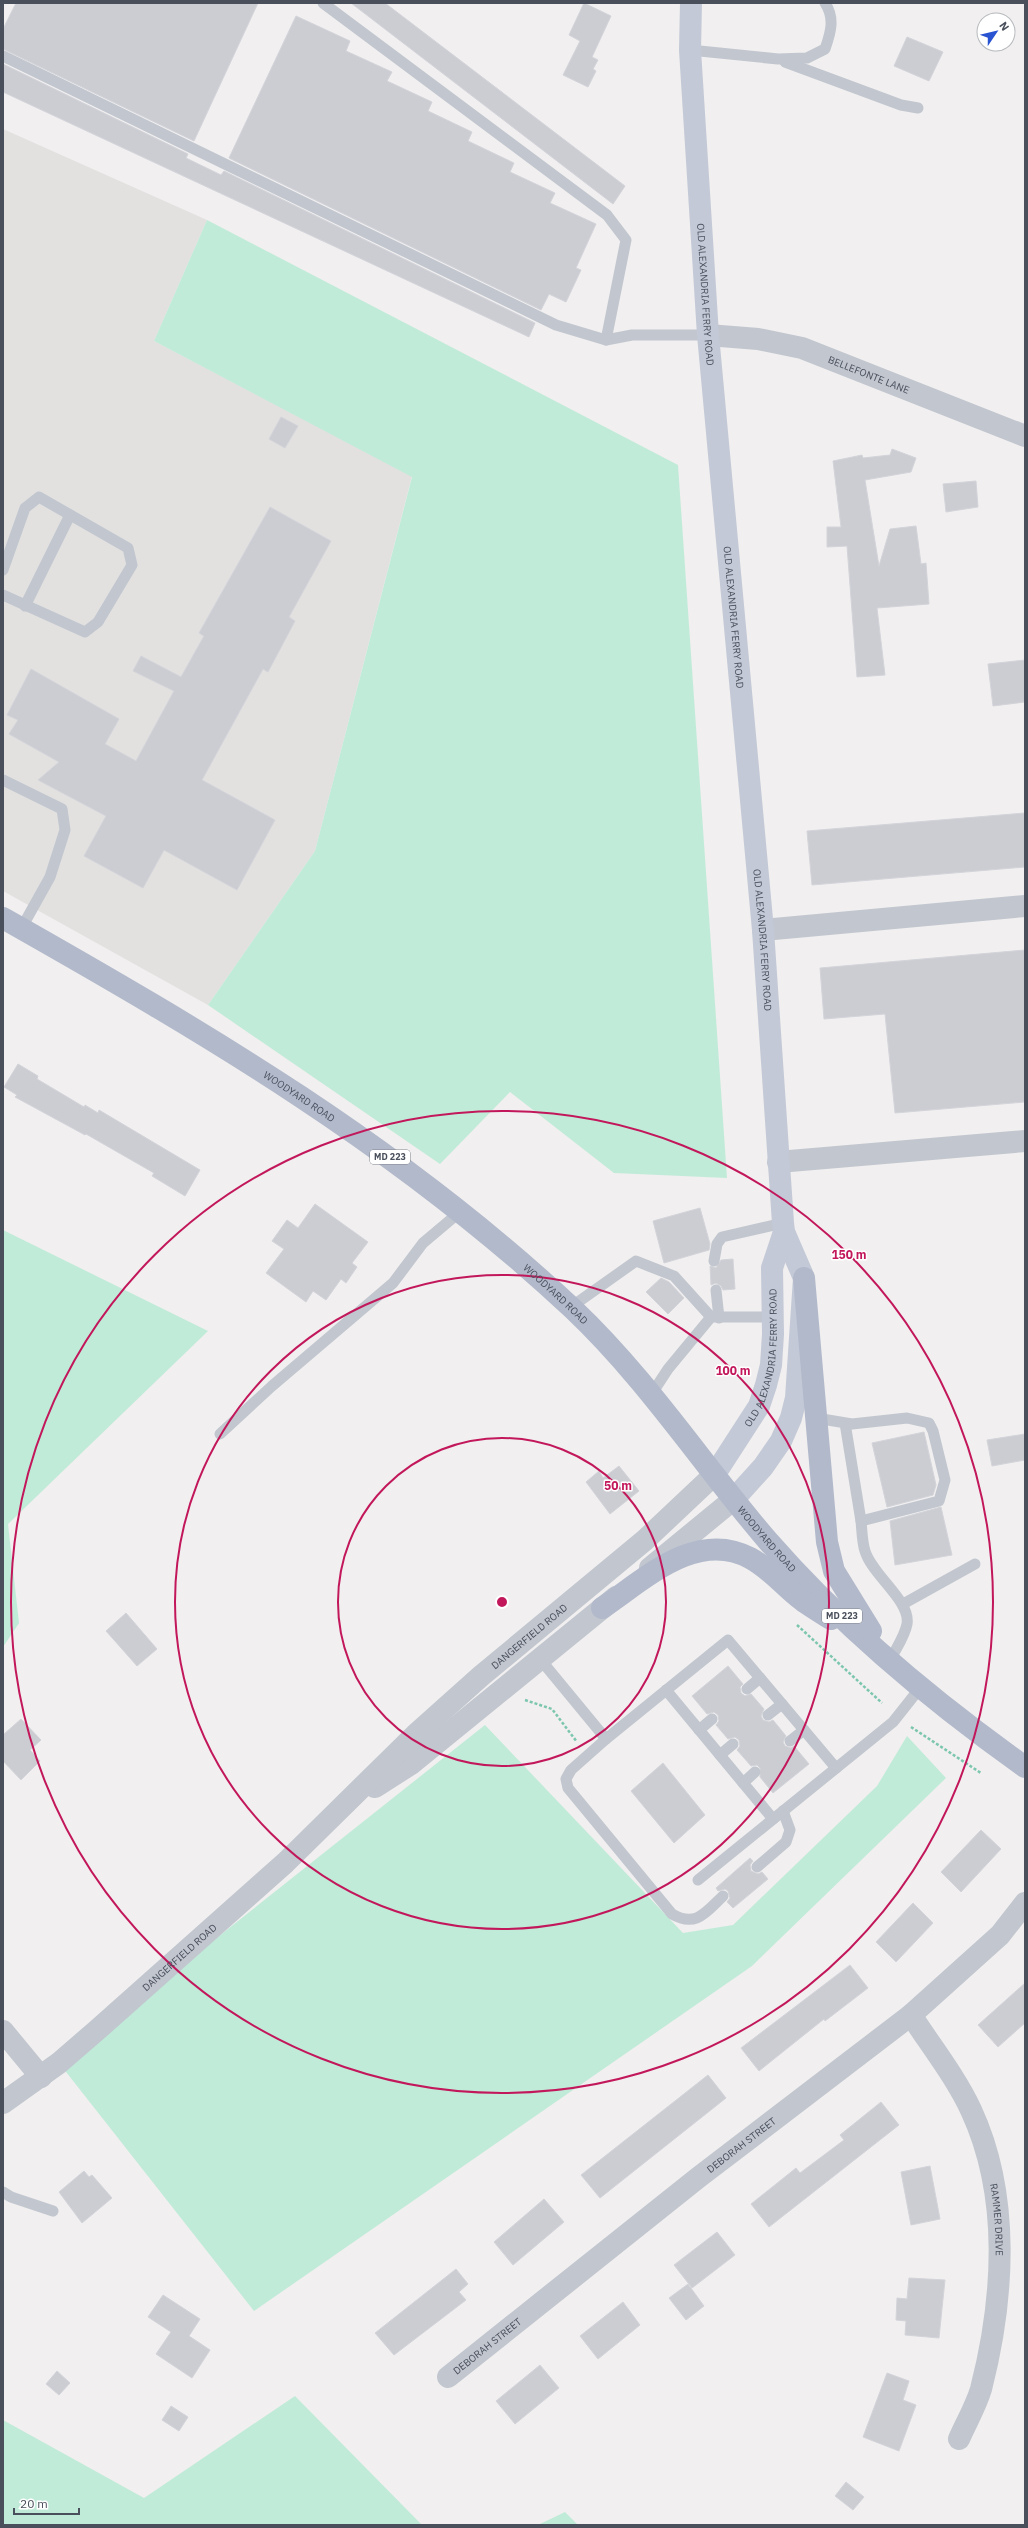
<svg xmlns="http://www.w3.org/2000/svg" width="1028" height="2528" font-family="'IBM Plex Sans',sans-serif">
<style>
.education{fill:#e2e1e0}
.green{fill:#c1ebd9}
.building{fill:#cccdd3;stroke:#d3d4da}
.lines{fill:none;stroke-linecap:round;stroke-linejoin:round}
.path{stroke:#7cc6af;stroke-width:2.5;stroke-dasharray:3 2;stroke-linecap:butt}
.service{stroke:#c1c6cf;stroke-width:11}
.minor{stroke:#c1c6cf;stroke-width:22}
.tertiary{stroke:#c1c6cf;stroke-width:22}
.secondary{stroke:#c3c9d6;stroke-width:22}
.primary{stroke:#b1b9cb;stroke-width:22}
.ring{fill:none;stroke:#c2185b;stroke-width:2}
.labels{text-anchor:middle;stroke-width:3;stroke-linejoin:round;paint-order:stroke}
.shield{fill:#fff;stroke:#80848c;stroke-width:1}
.shield-label{font-size:9px;font-weight:bold;fill:#494f5b}
.street-label{font-size:10px;fill:#494f5b;stroke:#fff}
.centre{fill:#c2185b;stroke:#fff;stroke-width:2}
.ring-label{font-size:12px;text-anchor:middle;font-weight:bold;fill:#c2185b;stroke:#fff;stroke-width:3;stroke-linejoin:round;paint-order:stroke}
</style>
<rect width="100%" height="100%" fill="#f1efef"/>
<path class="education" d="M3,129l204,91 -53,121 258,135 -97,375 -107,154 -205,-114z"/>
<g class="green">
<path d="M207,220l471,245 49,713 -113,-5 -104,-81 -70,72 -232,-159 107,-154 97,-374 -258,-136z"/>
<path d="M3,1230l205,101 -200,193 11,99 -16,24z"/>
<path d="M485,1725l198,208 50,-8 144,-139 30,-50 39,42 -194,188 -498,345 -195,-248z"/>
<path d="M295,2396l127,129h-419v-105l141,78z"/>
<path d="M565,2512l13,13h-40z"/>
</g>
<g class="building">
<path d="M16,3h242l-64,138 -191,-92v-20z"/>
<path d="M351,3h34l240,183 -12,18z"/>
<path d="M584,3l27,13 -19,41 6,3 -5,9 3,2 -8,16 -25,-12 17,-34 -11,-6z"/>
<path d="M296,16l54,25 -4,10 46,21 -5,9 45,21 -4,9 44,21 -4,9 46,22 -4,9 45,21 -5,10 46,21 -20,44 5,2 -15,32 -17,-8 -8,16 -312,-152z"/>
<path d="M907,37l36,15 -14,29 -35,-15z"/>
<path d="M3,64l185,90 -2,4 35,17 3,-4 311,152 -6,14 -526,-245z"/>
<path d="M281,417l17,9 -13,22 -16,-9z"/>
<path d="M892,449l24,9 -5,14 -46,8 14,86 11,-37 26,-3 5,38 5,-1 3,41 -52,4 8,67 -28,2 -10,-131 -20,1v-20h14l-8,-66 29,-6 1,3 27,-3z"/>
<path d="M976,481l2,26 -32,5 -3,-28z"/>
<path d="M270,507l61,34 -42,76 6,4 -27,51 -5,-3 -61,111 73,40 -38,70 -73,-40 -21,38 -59,-32 22,-40 -68,-36 21,-18 -50,-28 9,-14 -11,-5 24,-46 88,50 -14,25 31,17 38,-70 -41,-20 8,-15 40,21 23,-41 -5,-3z"/>
<path d="M1025,660v42l-32,4 -5,-42z"/>
<path d="M1025,813v54l-213,18 -5,-54z"/>
<path d="M1025,950v152l-130,11 -10,-99 -61,5 -4,-51z"/>
<path d="M18,1064l20,12 -1,3 47,28 1,-2 13,8 1,-3 101,60 -15,26 -33,-20 2,-3 -68,-39 -1,1 -70,-38 2,-2 -13,-8z"/>
<path d="M315,1204l53,38 -16,21 5,4 -11,16 -5,-4 -15,21 -13,-9 -7,11 -40,-29 18,-24 -12,-8 15,-21 11,8z"/>
<path d="M700,1208l10,36 -1,6 -45,13 -11,-42z"/>
<path d="M733,1259l2,30 -12,1 -2,-4 -5,-3 -5,2 -1,-19 6,2 5,-8z"/>
<path d="M661,1278l8,4 15,16 -16,16 -22,-22z"/>
<path d="M924,1432l12,53 -3,10 -46,12 -15,-64z"/>
<path d="M1025,1434v26l-33,6 -5,-26z"/>
<path d="M619,1466l20,25 -29,23 -24,-32 13,-11 4,7z"/>
<path d="M941,1507l11,48 -57,10 -5,-44z"/>
<path d="M126,1613l31,36 -20,17 -31,-35z"/>
<path d="M728,1666l15,18 -3,3 1,6 4,3 6,-2 13,15 -3,7 2,4 6,2 4,-2 13,16 -3,6 2,4 6,2 3,-2 15,18 -36,29 -13,-16v-9l-3,-3 -6,1 -14,-16 3,-4 -1,-6 -4,-3 -7,2 -12,-14 3,-4 -1,-6 -4,-3 -7,2 -15,-18z"/>
<path d="M21,1719l20,21 -11,10 10,11 -19,19 -18,-19v-26z"/>
<path d="M663,1763l42,52 -31,28 -43,-52z"/>
<path d="M981,1830l20,19 -40,43 -20,-20z"/>
<path d="M750,1858l3,3 -3,4 1,6 7,3 4,-2 6,7 -35,29 -6,-6 3,-4 -2,-7 -3,-2 -7,2 -2,-3z"/>
<path d="M913,1903l20,20 -37,39 -20,-20z"/>
<path d="M850,1965l18,23 -43,33 -1,-2 -65,52 -18,-23z"/>
<path d="M1025,1983v40l-27,24 -20,-22z"/>
<path d="M708,2075l18,23 -126,100 -19,-23z"/>
<path d="M881,2102l18,23 -130,102 -18,-23 45,-36 4,5 44,-33 -4,-5z"/>
<path d="M930,2166l10,53 -29,6 -10,-53z"/>
<path d="M84,2171l5,6 3,-2 20,23 -30,25 -23,-31z"/>
<path d="M544,2199l20,23 -51,43 -19,-23z"/>
<path d="M717,2232l18,23 -43,33 -18,-23z"/>
<path d="M456,2269l12,15 -9,8 7,8 -72,55 -19,-22z"/>
<path d="M909,2278l36,2 -6,58 -34,-3 1,-14 -10,-1 1,-22 10,1z"/>
<path d="M688,2284l16,22 -18,14 -17,-22z"/>
<path d="M163,2295l37,24 -11,17 21,14 -18,28 -36,-24 15,-22 -23,-15z"/>
<path d="M623,2302l17,23 -42,34 -18,-23z"/>
<path d="M540,2365l19,23 -44,36 -19,-23z"/>
<path d="M57,2371l13,12 -11,12 -13,-11z"/>
<path d="M887,2373l22,8 -6,19 13,5 -17,46 -36,-14z"/>
<path d="M171,2406l17,11 -9,14 -17,-11z"/>
<path d="M846,2482l18,15 -11,13 -18,-14z"/>
</g>
<g class="lines">
<g class="path">
<path d="M797,1625l85,78"/>
<path d="M525,1700l27,9 25,33"/>
<path d="M911,1727l70,46"/>
</g>
<g class="service">
<path d="M323,3l284,212 19,25 -20,100"/>
<path d="M690,50l88,9 29,-1 18,-9c6,-17 10,-31 0,-46"/>
<path d="M3,56l553,269 50,15 26,-5h76"/>
<path d="M785,62l116,43 17,3"/>
<path d="M3,570l22,-62 14,-11 89,51 4,17 -34,57 -13,10 -82,-37"/>
<path d="M25,606l45,-91"/>
<path d="M3,780l59,29 3,21 -15,47 -29,52"/>
<path d="M714,1261l3,-17 5,-7 61,-14"/>
<path d="M716,1290l3,28"/>
<path d="M571,1307l65,-46 38,15 37,41h62"/>
<path d="M651,1395l17,-26 43,-52"/>
<path d="M816,1418l36,6 55,-6 22,5 4,8 12,49 -6,21 -78,20 -16,-98"/>
<path d="M220,1434l52,-48 121,-103 30,-40 38,-32"/>
<path d="M861,1521c1,9 1,21 4,30 7,24 46,50 42,73 -2,12 -12,26 -17,37"/>
<path d="M903,1604l72,-40"/>
<path d="M540,1659l66,80 122,-99 108,128"/>
<path d="M747,1689l13,-11"/>
<path d="M666,1690l107,129"/>
<path d="M768,1715l14,-11"/>
<path d="M699,1730l13,-11"/>
<path d="M606,1739l-35,31 -5,9 2,9 104,126c24,14 34,-2 51,-18"/>
<path d="M790,1741l14,-11"/>
<path d="M720,1755l13,-11"/>
<path d="M743,1783l12,-11"/>
<path d="M757,1867l29,-25 4,-12 -7,-19"/>
<path d="M698,1880l195,-158 27,-34"/>
<path d="M3,2192l8,5 42,14"/>
</g>
<g class="minor">
<path id="s1" d="M708,335l50,4 44,9 223,88"/>
<path d="M763,930l262,-24"/>
<path d="M778,1162l247,-21"/>
<path id="s2" d="M911,2015c20,31 44,61 60,95 40,86 33,189 10,279 -5,17 -15,34 -22,50"/>
<path d="M3,2031l38,46"/>
<path id="s3" d="M448,2377l251,-200 212,-162 89,-80 25,-32"/>
</g>
<g class="tertiary">
<path d="M650,1568l84,-69"/>
<path d="M375,1787l36,-23 205,-167"/>
<path id="s4" d="M3,2103l56,-40 37,-32 189,-168 130,-128 66,-59 164,-136 70,-66"/>
</g>
<g class="secondary">
<path id="s5" d="M691,3l-1,47 18,285 55,595 20,293 1,9 20,46 -8,120 -5,20 -10,23 -18,26 -29,32"/>
<path id="s6" d="M715,1474l44,-68 7,-21 5,-20 2,-31 -1,-66 12,-36"/>
</g>
<g class="primary">
<path id="s7" d="M3,918c205,116 397,229 570,391 74,70 129,155 195,232 75,86 164,160 257,226"/>
<path d="M804,1278l23,264 7,29 37,60"/>
<path d="M602,1608c42,-28 94,-79 148,-50 21,11 34,29 53,43 9,6 18,12 28,18"/>
</g>
</g>
<g class="ring">
<circle cx="502" cy="1602" r="164"/>
<circle cx="502" cy="1602" r="327"/>
<circle cx="502" cy="1602" r="491"/>
</g>
<g class="labels">
<g class="shield">
<rect x="370" y="1150" width="40" height="14" rx="3"/>
<rect x="822" y="1609" width="40" height="14" rx="3"/>
</g>
<g class="shield-label">
<text x="390" y="1160">MD 223</text>
<text x="842" y="1619">MD 223</text>
</g>
<g class="street-label">
<text dy="4" stroke="none"><textPath href="#s5" startOffset="292">OLD ALEXANDRIA FERRY ROAD</textPath></text>
<text dy="4" stroke="none"><textPath href="#s1" startOffset="167">BELLEFONTE LANE</textPath></text>
<text dy="4" stroke="none"><textPath href="#s5" startOffset="616">OLD ALEXANDRIA FERRY ROAD</textPath></text>
<text dy="4" stroke="none"><textPath href="#s5" startOffset="940">OLD ALEXANDRIA FERRY ROAD</textPath></text>
<text dy="4" stroke="none"><textPath href="#s7" startOffset="346">WOODYARD ROAD</textPath></text>
<text dy="4" stroke="none"><textPath href="#s7" startOffset="670">WOODYARD ROAD</textPath></text>
<text dy="4" stroke="none"><textPath href="#s6" startOffset="129">OLD ALEXANDRIA FERRY ROAD</textPath></text>
<text dy="4" stroke="none"><textPath href="#s7" startOffset="994">WOODYARD ROAD</textPath></text>
<text dy="4" stroke="none"><textPath href="#s4" startOffset="704">DANGERFIELD ROAD</textPath></text>
<text dy="4" stroke="none"><textPath href="#s4" startOffset="229">DANGERFIELD ROAD</textPath></text>
<text dy="4" stroke="none"><textPath href="#s3" startOffset="374">DEBORAH STREET</textPath></text>
<text dy="4" stroke="none"><textPath href="#s2" startOffset="226">RAMMER DRIVE</textPath></text>
<text dy="4" stroke="none"><textPath href="#s3" startOffset="50">DEBORAH STREET</textPath></text>
</g>
</g>
<circle cx="502" cy="1602" r="6" class="centre"/>
<g class="ring-label">
<text x="849" y="1259">150 m</text>
<text x="733" y="1375">100 m</text>
<text x="618" y="1490">50 m</text>
</g>
<rect width="1028" height="2528" fill="none" stroke="#494f5b" stroke-width="8"/>
<g transform="translate(996 32) rotate(55)"><circle r="19" fill="#ffffff" stroke="#b6b9bd"/>
<path d="M0-3L7 15L0 10L-7 15Z" fill="#2953d1"/>
<text y="-6" font-size="11" font-weight="bold" text-anchor="middle" fill="#494f5b">N</text>
</g>
<path d="M14 2508v6h65v-6" fill="none" stroke="#494f5b" stroke-width="2"/>
<text x="20" y="2508" font-size="12" fill="#494f5b" stroke="#ffffff" stroke-width="3" paint-order="stroke">20 m</text>
</svg>
